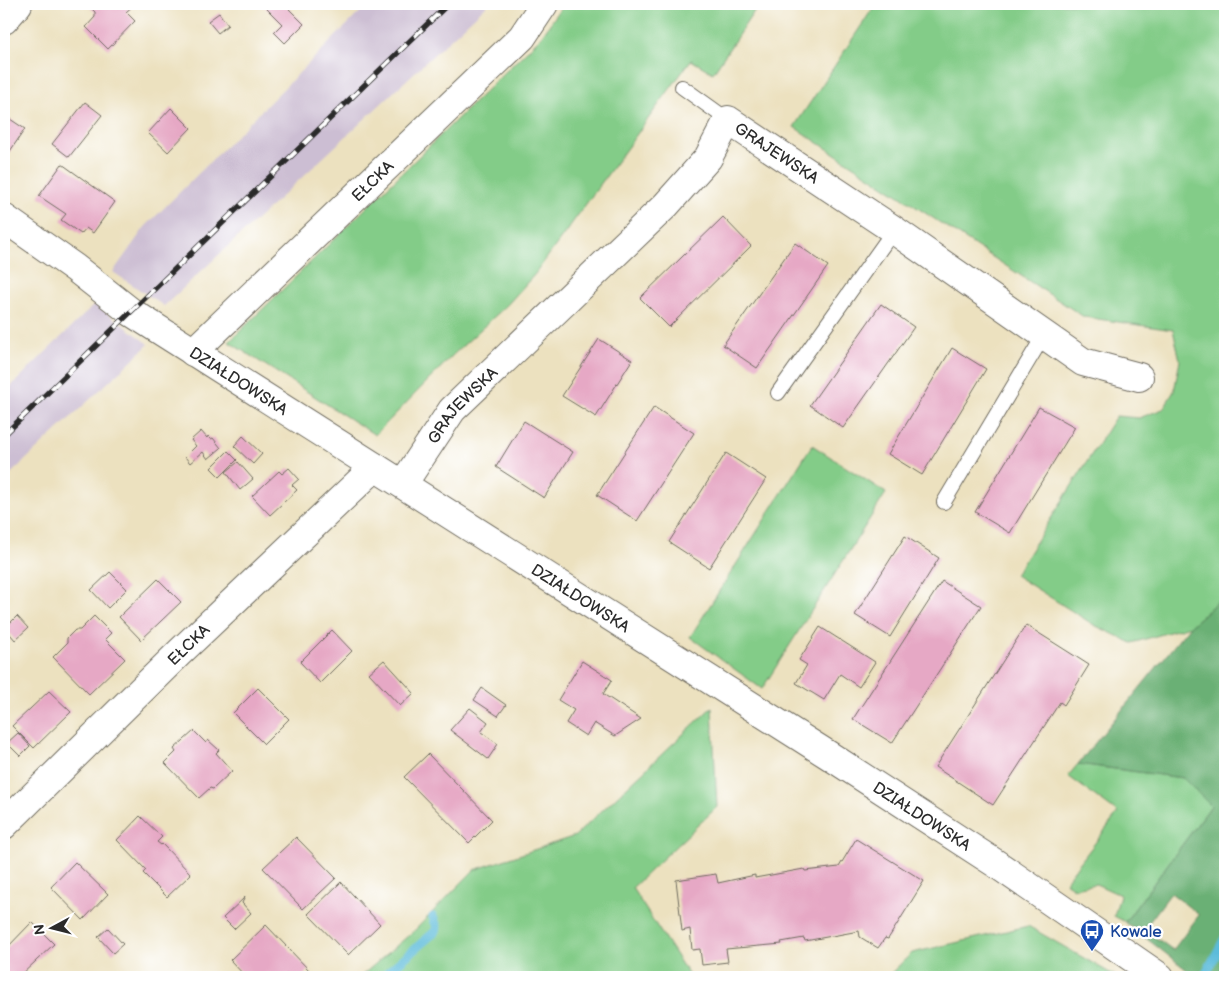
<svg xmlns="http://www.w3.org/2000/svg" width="1229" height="981" font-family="'Balsamiq Sans',sans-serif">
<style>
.industrial{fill:#ccbed3}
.green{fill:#83cc88;stroke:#577c5a}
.forest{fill:#6ab074;stroke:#4a6e50;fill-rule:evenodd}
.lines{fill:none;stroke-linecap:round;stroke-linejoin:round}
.stream{stroke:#5bbbda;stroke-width:9}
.building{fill:#e6a8c5}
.lane-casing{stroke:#6f6b5f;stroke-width:16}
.street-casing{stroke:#6f6b5f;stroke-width:30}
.secondary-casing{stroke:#6f6b5f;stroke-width:30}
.lane{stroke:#fff;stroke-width:14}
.street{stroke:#fff;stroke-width:28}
.secondary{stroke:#fff;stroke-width:28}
.rail-casing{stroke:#2b2b2b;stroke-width:5.5}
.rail{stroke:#fff;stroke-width:4;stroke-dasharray:11;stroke-linecap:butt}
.labels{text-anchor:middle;stroke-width:4.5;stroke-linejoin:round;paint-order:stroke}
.street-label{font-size:16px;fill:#2b2b2b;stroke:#fff}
.transit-label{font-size:16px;fill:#164399;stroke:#fff;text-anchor:start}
</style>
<rect width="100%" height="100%" fill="#fff"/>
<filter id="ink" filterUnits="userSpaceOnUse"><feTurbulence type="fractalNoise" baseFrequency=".02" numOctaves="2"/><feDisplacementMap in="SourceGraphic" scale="10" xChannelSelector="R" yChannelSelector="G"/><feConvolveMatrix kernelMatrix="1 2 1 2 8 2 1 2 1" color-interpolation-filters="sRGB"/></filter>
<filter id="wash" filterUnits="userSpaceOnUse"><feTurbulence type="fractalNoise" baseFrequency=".0096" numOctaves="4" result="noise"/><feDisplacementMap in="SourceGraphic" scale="20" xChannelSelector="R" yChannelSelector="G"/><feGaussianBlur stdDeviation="1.12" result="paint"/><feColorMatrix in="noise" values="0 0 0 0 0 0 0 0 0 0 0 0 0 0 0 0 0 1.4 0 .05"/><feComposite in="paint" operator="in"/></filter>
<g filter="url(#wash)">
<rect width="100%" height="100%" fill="#ece1bf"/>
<g class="industrial">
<path d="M368,4h120l-324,302 -51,-34 32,-45z"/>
<path d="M95,304l54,40 -145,136v-87z"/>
</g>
<g class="green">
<path d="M564,4h195l-46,69 -22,-13 -156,214 -28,31 -53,49 -79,81 -146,-93 311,-304z"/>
<path d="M868,4h357v591l-35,31 -58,17 -38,-18 -79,-50 101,-159 23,2 24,-9 11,-18 6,-31 -7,-30 -89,-13 -290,-190 79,-119z"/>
<path d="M812,445l74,48 -124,196 -72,-52z"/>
<path d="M712,707l5,100 -85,81 58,89h-330l55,-47 59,-60 101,-34z"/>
<path d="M1078,764l105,14 28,28 -86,116 -11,-6 6,-21 -24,-11 -22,4 -9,-6 53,-69 -50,-37z"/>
<path d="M1028,926l89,51h-230l25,-24z"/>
</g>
<path class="forest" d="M1225,595v365l-7,17h-22l-71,-55 86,-116 -28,-28 -105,-14 112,-138zM1171,893l28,22 -26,35 -29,-21z"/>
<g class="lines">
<g class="stream">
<path d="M382,977l54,-46 1,-4 -4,-10"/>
<path d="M1204,977l21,-39"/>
</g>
</g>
<g id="blocks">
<g class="building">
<path d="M87,4h48l-9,8 9,9 -27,28 -22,-22 9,-10v-5z"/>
<path d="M262,4h22l20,20 -19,19 -11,-11 8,-8z"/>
<path d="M219,13l9,12 -10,8 -10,-12z"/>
<path d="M85,102l17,13 -33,42 -17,-13z"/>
<path d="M171,108l20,20 -23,24 -20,-19z"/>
<path d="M4,115l21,14 -21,31z"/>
<path d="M62,164l53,38 -22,31 -7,-5 -5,6 -20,-14 5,-6 -27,-18z"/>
<path d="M723,217l28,29 -82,81 -29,-29z"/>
<path d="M795,243l33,23 -71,102 -34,-23z"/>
<path d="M881,304l33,23 -71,101 -33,-23z"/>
<path d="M599,339l33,21 -36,57 -34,-21z"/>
<path d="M952,348l34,21 -64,106 -34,-21z"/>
<path d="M654,407l40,26 -57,88 -40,-26z"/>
<path d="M1039,407l36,20 -65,106 -35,-21z"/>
<path d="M524,421l49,31 -29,46 -48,-31z"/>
<path d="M201,431l6,7 1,-2 3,3 2,-1 8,10 -13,11 -5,-7 -13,11 -5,-6 11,-11 -5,-6z"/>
<path d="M243,436l19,18 -9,10 -19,-18z"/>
<path d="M228,451l9,9 -17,17 -9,-9z"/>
<path d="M726,453l40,26 -57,89 -40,-26z"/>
<path d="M238,462l15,17 -13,11 -14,-18z"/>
<path d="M289,468l10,11 -7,6 5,5 -27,25 -18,-19 27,-25 3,3z"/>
<path d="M905,536l34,22 -49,79 -35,-22z"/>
<path d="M110,572l17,17 -19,19 -17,-18z"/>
<path d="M158,579l23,23 -40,38 -22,-23z"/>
<path d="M942,581l39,25 -89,137 -39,-24z"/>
<path d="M17,616l11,12 -13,12 -10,-12z"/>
<path d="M94,616l17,17 -6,6 20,20 -36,35 -36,-37 14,-14v-5l8,-8h5z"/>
<path d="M1026,625l63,40 -25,40 -4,-3 -67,103 -58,-38z"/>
<path d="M820,627l55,35 -16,25 -19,-13 -16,26 -28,-17 11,-18 -8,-5z"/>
<path d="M332,630l20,21 -32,32 -20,-21z"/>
<path d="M384,660l30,33 -14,13 -31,-33z"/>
<path d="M582,661l30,19 -9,14 38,25 -26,17 -21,-13 -8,13 -20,-13 8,-13 -16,-10z"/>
<path d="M258,688l31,31 -25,25 -31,-31z"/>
<path d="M482,688l24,17 -8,11 -24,-16z"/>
<path d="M49,691l22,21 -37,36 -22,-22z"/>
<path d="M470,708l18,14 -7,10 17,12 -10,15 -38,-29z"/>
<path d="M194,731l12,12 2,-3 11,10 -3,3 16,18 -19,18 -3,-1 -11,10 -34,-35 11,-11 -2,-3z"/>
<path d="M18,733l12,13 -10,10 -13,-13z"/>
<path d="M428,754l64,66 -23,23 -65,-66z"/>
<path d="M140,816l22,21 -5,5 4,3 1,-1 29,30 -24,23 -24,-24 3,-3 -29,-30z"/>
<path d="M296,837l40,41 -33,31 -40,-41z"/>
<path d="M856,839l68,42 -36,58 -3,-1 -7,10 -18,-11 -1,-6 -54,10 -1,-3 -23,4 1,2 -56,5 2,13 -26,3 -2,-16 -8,1 -2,-21 -8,2 -6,-51 40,-6 2,9 37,-8v3l49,-9 1,2 34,-4z"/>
<path d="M75,862l33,32 -25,26 -32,-33z"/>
<path d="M341,882l39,42 -32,31 -40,-41z"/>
<path d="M245,897l-3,6 9,10 -17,16 -11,-11z"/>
<path d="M32,922l22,22 -35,33 -7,-4 -8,4v-26z"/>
<path d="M266,925l43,45 -7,7h-12l-3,-3 -4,3h-37l-16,-17z"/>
<path d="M108,928l15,16 -10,9 -15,-16z"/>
</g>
</g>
</g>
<g filter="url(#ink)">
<use href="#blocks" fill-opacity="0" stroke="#6f6b5f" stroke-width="1"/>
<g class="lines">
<g class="lane-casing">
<g id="lane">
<path d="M682,87l46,33"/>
<path d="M778,393l116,-163"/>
<path d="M944,502l100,-167"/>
</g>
</g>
<g class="street-casing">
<g id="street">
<path d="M4,20l14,-16"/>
<path id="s1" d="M193,352l329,-315 22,-33"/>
<path id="s2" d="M403,484l49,-74 214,-205 42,-47 20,-38 166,110 189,132 56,15"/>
<path id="s3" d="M4,825l176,-173 195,-185"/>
</g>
</g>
<g class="secondary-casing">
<g id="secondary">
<path id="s4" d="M4,218l71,50 56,44 699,444 165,107 165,114"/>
</g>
</g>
<use href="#lane" class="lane"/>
<use href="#street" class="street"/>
<use href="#secondary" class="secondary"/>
<g class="rail-casing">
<path id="rail" d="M4,435l444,-431"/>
</g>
<use href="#rail" class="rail"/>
</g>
</g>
<defs>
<g id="bus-pin" transform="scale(1.25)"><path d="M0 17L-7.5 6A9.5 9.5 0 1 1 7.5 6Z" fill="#1a4fb4" stroke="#fff"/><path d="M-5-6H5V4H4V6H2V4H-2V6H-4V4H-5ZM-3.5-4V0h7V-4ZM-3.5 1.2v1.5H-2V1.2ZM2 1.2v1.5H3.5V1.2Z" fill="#fff"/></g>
</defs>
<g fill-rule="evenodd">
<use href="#bus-pin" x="1092" y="931"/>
</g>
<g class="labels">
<g class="street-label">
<text dy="6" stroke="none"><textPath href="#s2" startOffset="550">GRAJEWSKA</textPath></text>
<text dy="6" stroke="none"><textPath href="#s1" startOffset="248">EŁCKA</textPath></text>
<text dy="6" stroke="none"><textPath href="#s4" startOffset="286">DZIAŁDOWSKA</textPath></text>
<text dy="6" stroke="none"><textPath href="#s2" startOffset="99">GRAJEWSKA</textPath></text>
<text dy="6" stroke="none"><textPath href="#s4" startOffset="691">DZIAŁDOWSKA</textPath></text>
<text dy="6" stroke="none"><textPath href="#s3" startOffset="258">EŁCKA</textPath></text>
<text dy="6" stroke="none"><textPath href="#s4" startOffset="1096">DZIAŁDOWSKA</textPath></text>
</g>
<g class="transit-label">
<text x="1110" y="937">Kowale</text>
</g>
</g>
<rect width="1229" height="981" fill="none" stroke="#fff" stroke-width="20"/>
<g transform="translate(52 928) rotate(263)" stroke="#ffffff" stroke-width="4" paint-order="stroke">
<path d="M0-4L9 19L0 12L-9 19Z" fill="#2b2b2b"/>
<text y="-8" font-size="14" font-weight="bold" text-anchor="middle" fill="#2b2b2b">N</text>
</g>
</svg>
